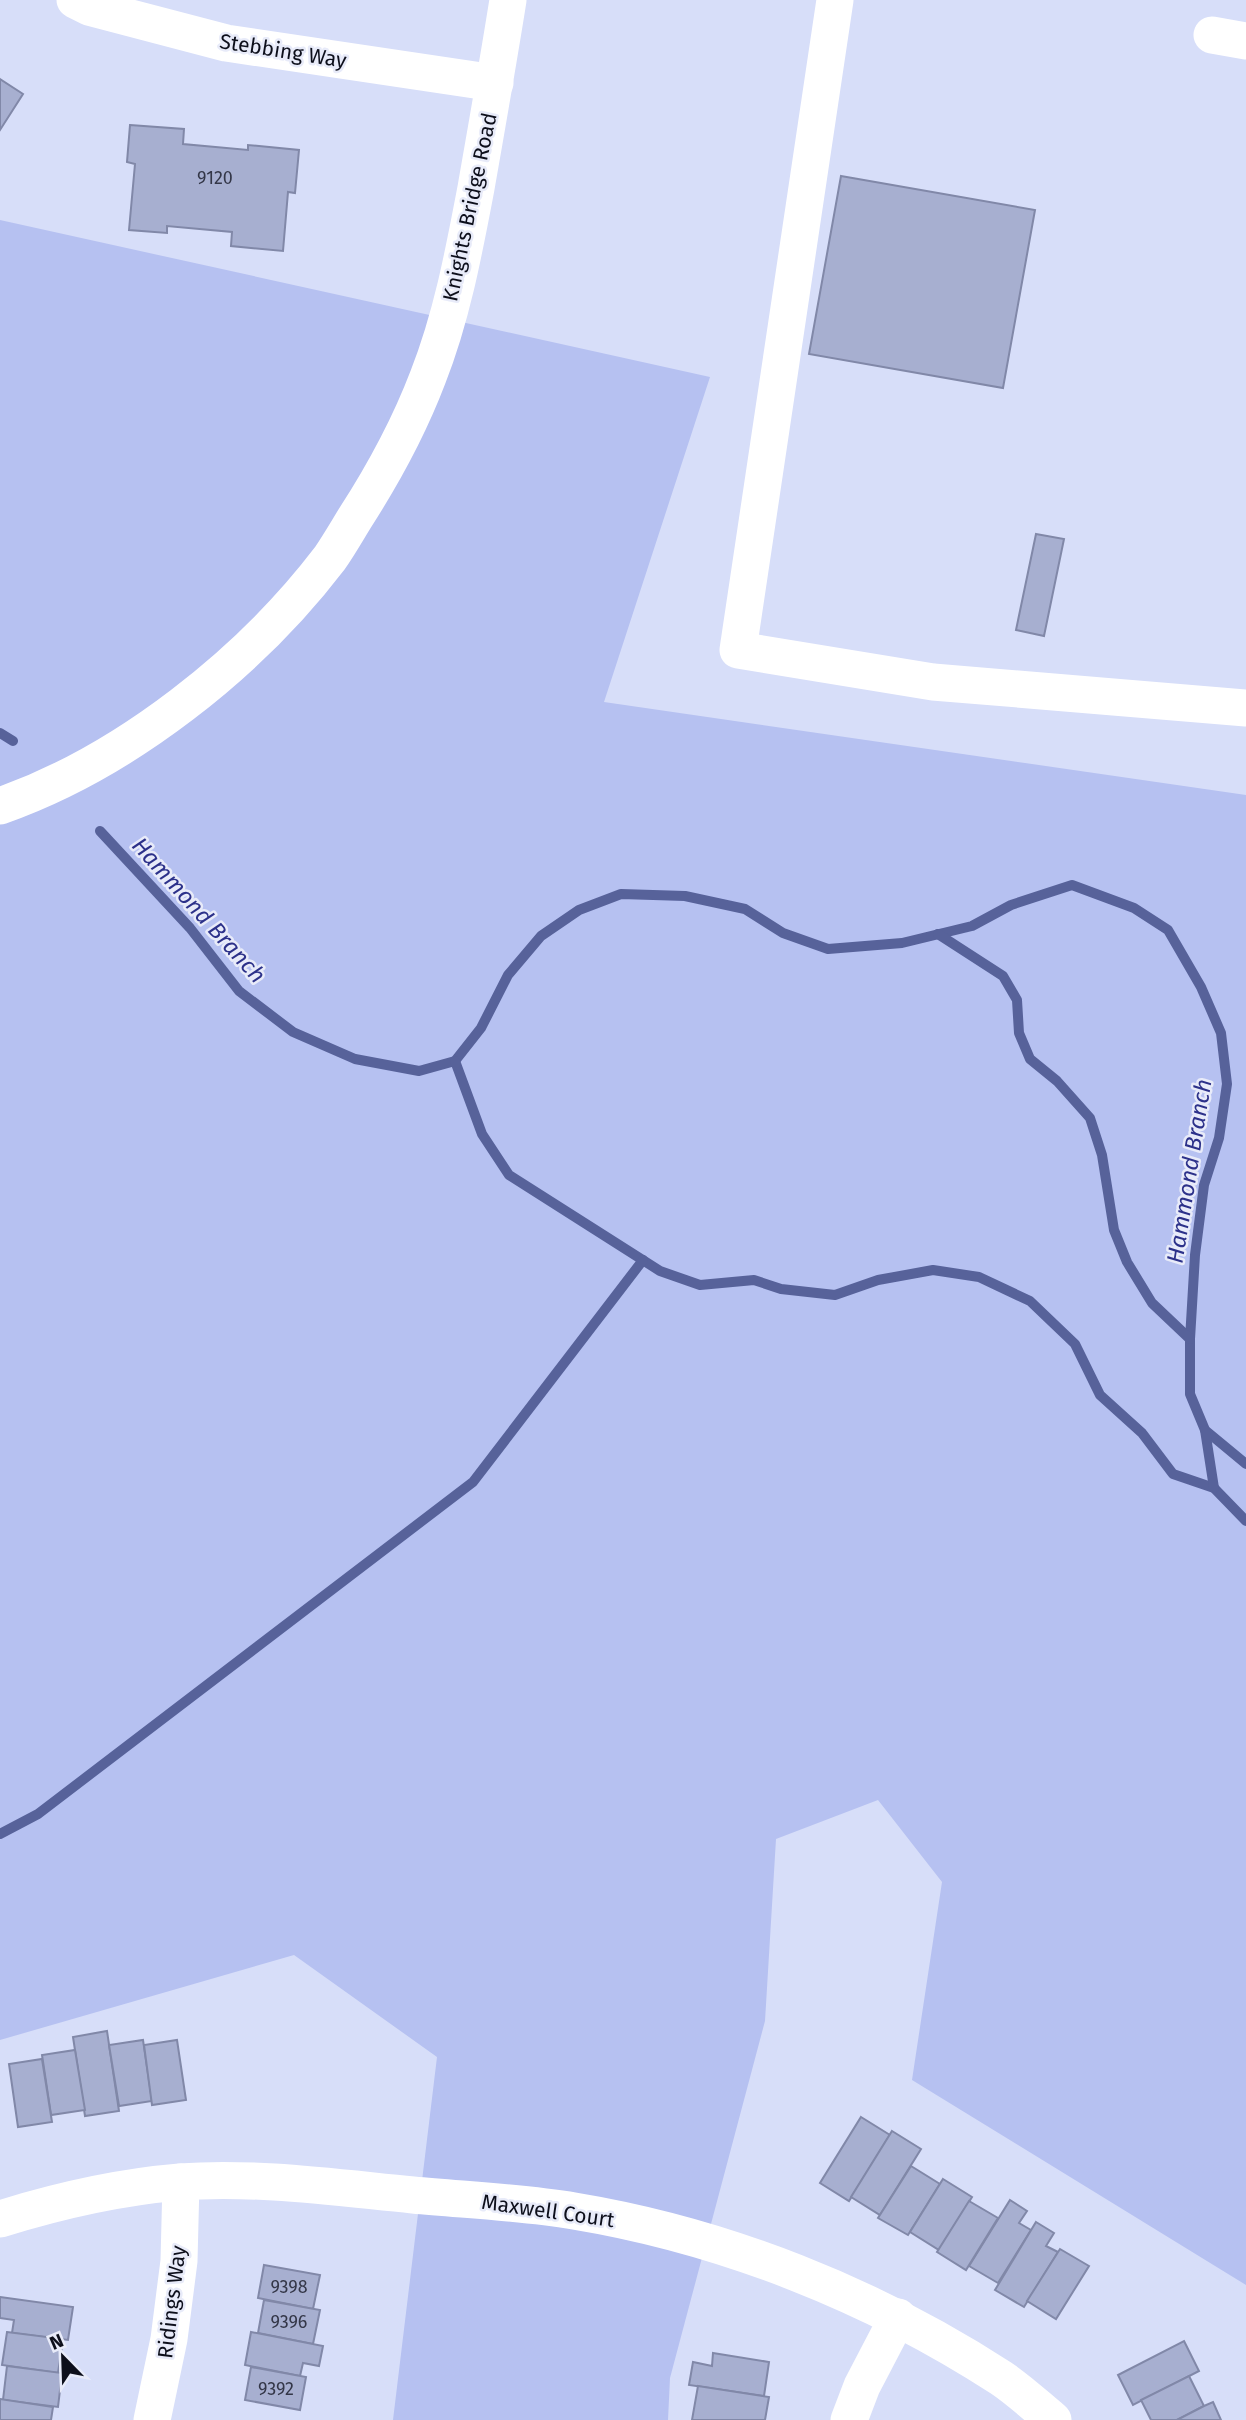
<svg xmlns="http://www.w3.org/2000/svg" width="1246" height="2420" font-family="'Fira Sans',sans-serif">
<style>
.green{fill:#b6c1f1}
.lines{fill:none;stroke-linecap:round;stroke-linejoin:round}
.stream{stroke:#57629a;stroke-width:10}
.building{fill:#a7afd0;stroke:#8188a8;stroke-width:2}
.minor{stroke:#fff;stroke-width:37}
.labels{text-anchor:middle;stroke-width:5;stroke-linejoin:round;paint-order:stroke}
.number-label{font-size:18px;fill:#343748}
.street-label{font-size:21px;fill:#0d0f1b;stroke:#e8ebf9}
.water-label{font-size:23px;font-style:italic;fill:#2c318a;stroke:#e8ebf9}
</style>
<rect width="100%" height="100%" fill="#d7def9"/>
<path class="green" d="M0,220l710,157 -106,325 642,93v1490l-334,-205 30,-198 -64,-82 -102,39 -11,182 -95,357 -2,42h-275l44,-363 -143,-102 -294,85z"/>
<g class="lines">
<g class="stream">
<path d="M0,733l13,8"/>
<path d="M100,831l90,97 49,63 54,41 62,27 64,12 36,-10 26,-33 27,-53 33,-39 38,-26 42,-16 64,2 60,13 38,24 45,16 74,-6 70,-17 39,-21 61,-20 62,23 34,22 33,57 20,46 6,51 -8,54 -15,47 -9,70 -5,84v55l15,36 41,34"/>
<path d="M938,934l65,42 14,24 2,33 11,26 27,22 33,37 12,37 12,75 13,32 25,41 38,36"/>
<path d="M455,1061l27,73 27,41 151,96 40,14 54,-5 27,9 54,6 43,-15 55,-10 46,7 51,24 45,43 25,51 42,38 31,41 41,14 32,33"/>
<path d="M1205,1430l9,58"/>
<path d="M0,1834l38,-20 435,-332 170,-222"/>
</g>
</g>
<g class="building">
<path d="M0,79l23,15 -23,36z"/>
<path d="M130,125l54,4 -1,15 65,6v-5l51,5 -4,43 -7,-1 -5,59 -52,-5 1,-14 -65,-6v7l-38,-3 6,-66 -8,-2z"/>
<path d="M841,176l194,34 -32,178 -194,-34z"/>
<path d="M1036,534l28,5 -20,97 -28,-6z"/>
<path d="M107,2031l12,80 -34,5 -12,-79z"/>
<path d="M143,2040l9,61 -33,5 -10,-61z"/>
<path d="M177,2040l9,60 -34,5 -8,-60z"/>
<path d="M75,2050l10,60 -34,5 -9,-60z"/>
<path d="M42,2059l10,63 -34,5 -9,-63z"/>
<path d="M861,2117l29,18 -41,66 -29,-18z"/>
<path d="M892,2131l29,18 -41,66 -29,-18z"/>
<path d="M911,2166l29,18 -32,51 -30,-17z"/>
<path d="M943,2179l29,18 -33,53 -29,-18z"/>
<path d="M1010,2200l17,11 -8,12 12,7 -33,53 -29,-17z"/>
<path d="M969,2201l29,17 -32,52 -29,-18z"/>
<path d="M1036,2222l18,11 -8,13 12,6 -34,55 -29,-17z"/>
<path d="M1060,2249l29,17 -33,53 -29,-18z"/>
<path d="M264,2265l56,10 -7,34 -55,-11z"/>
<path d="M0,2297l73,10 -5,33 -56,-7 2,-13 -14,-2z"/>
<path d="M264,2300l56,10 -7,34 -55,-11z"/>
<path d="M7,2332l56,7 -5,34 -56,-8z"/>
<path d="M251,2332l72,14 -4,20 -16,-3 -3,13 -55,-11z"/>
<path d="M1184,2341l15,30 -66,34 -15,-30z"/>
<path d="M713,2353l56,9 -5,34 -75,-11 4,-23 19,4z"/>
<path d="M7,2366l55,7 -4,34 -55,-7z"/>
<path d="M251,2367l55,10 -6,33 -55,-10z"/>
<path d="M1189,2376l15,30 -27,14h-26l-10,-20z"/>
<path d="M698,2386l71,11 -4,23h-73z"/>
<path d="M0,2399l53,8 -2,13h-51z"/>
<path d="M1213,2402l8,18h-44l27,-14z"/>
</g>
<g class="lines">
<g class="minor">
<path d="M75,0l14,7 137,36 269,40"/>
<path d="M835,0l-97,650 195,32 313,26"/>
<path d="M1212,35l34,6"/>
<path d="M0,806c125,-44 250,-143 330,-248 9,-13 17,-27 25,-40 29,-45 54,-91 73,-141 24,-61 36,-126 48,-189 11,-63 22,-125 32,-188"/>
<path d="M0,2219c58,-18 119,-32 180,-37 74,-6 159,6 233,13 53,5 108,7 161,16 151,25 299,84 427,167 18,12 35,28 52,42"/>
<path d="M152,2420l17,-81 10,-78 2,-79"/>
<path d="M849,2420l13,-34 36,-69"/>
</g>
</g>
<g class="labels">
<g class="number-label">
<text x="215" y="184">9120</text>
<text x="289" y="2293">9398</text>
<text x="289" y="2328">9396</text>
<text x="276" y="2395">9392</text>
</g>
<g class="street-label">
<text transform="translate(283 51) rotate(9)" y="7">Stebbing Way</text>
<text transform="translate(470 207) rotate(-78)" y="7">Knights Bridge Road</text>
<text transform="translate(548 2211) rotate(8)" y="7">Maxwell Court</text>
<text transform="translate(172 2302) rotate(-83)" y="7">Ridings Way</text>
</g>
<g class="water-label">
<text transform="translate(199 910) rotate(48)" y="8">Hammond Branch</text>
<text transform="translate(1189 1171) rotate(-81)" y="8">Hammond Branch</text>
</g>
</g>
<g transform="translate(63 2357) rotate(337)" stroke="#e8ebf9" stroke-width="5" paint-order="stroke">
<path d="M0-5L12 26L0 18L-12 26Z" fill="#0d0f1b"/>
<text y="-10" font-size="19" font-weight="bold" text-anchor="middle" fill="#0d0f1b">N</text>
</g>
</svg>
